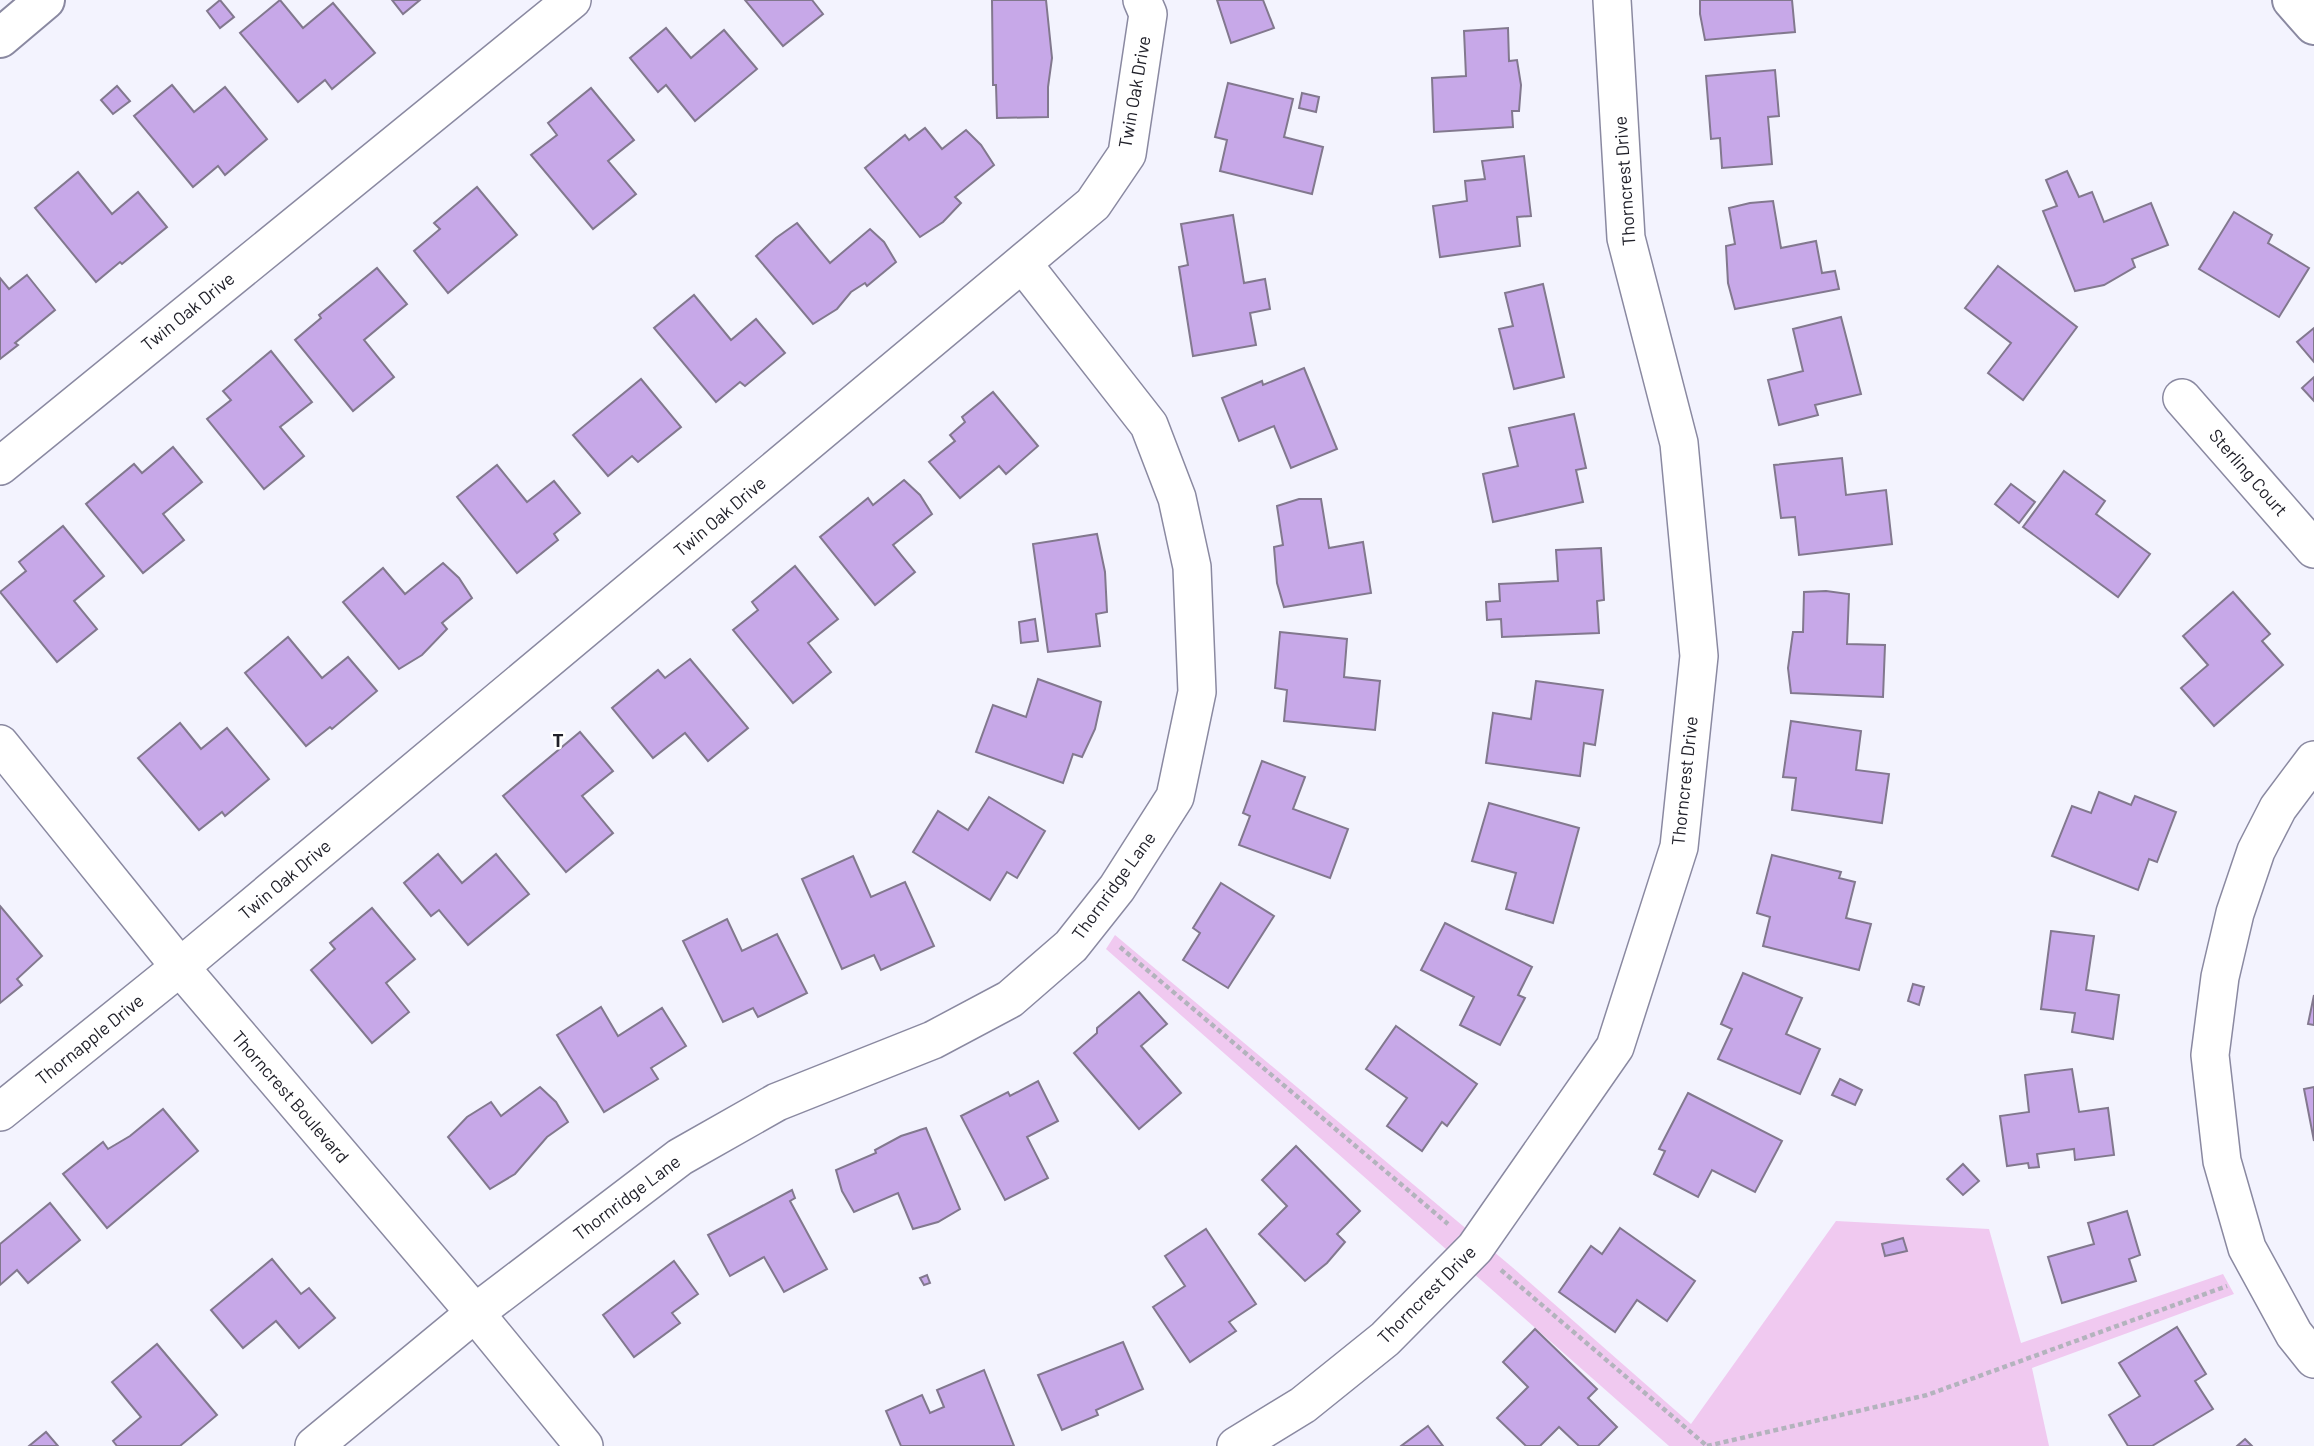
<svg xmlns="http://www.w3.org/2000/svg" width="2314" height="1446" font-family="Barlow,sans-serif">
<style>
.green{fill:#f0c9f0}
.building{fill:#c7a8e8;stroke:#82788e;stroke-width:2}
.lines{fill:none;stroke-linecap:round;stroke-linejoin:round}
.street-casing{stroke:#8a89a1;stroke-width:40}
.secondary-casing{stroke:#8a89a1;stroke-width:42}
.path{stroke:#b3b3bd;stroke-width:4.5;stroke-dasharray:5 3.5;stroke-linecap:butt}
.street{stroke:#fff;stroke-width:37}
.secondary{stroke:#fff;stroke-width:38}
.labels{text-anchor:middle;stroke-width:5;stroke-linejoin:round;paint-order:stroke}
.street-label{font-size:18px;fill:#202029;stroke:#fff}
.neighbourhood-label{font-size:19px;font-weight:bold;fill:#202029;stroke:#fff}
</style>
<rect width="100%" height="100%" fill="#f3f3fe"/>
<path class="green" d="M1115,935l397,332 179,157 145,-203 153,8 32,114 202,-69 11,20 -202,74 17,78h-380l-563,-497z"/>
<g class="building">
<path d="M220,0l14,17 -14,11 -13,-17z"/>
<path d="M280,0l23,28 30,-25 42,50 -43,36 -7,-9 -27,22 -58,-69z"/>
<path d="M392,0h28l-17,14z"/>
<path d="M745,0h67l11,14 -40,32z"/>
<path d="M992,0h54l6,58 -4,29v30l-51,1 -1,-33h-3z"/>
<path d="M1217,0h46l11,28 -43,15z"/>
<path d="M1700,0h92l3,32 -90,8 -5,-26z"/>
<path d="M666,28l25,30 33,-28 33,39 -62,52 -29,-36 -8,7 -28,-34z"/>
<path d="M1508,28l1,33 8,-1 4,25 -2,26h-7l1,16 -79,5 -2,-54 34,-2 -2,-45z"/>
<path d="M1775,70l4,46 -11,1 4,47 -50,4 -2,-30 -9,1 -5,-63z"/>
<path d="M1228,83l65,16 -9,38 39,10 -11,47 -92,-23 7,-31 -12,-3z"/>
<path d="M172,85l22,27 31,-25 42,52 -42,36 -7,-9 -25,21 -59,-71z"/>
<path d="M117,86l13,15 -17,13 -12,-14z"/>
<path d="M591,88l43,52 -26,21 28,33 -43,35 -62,-74 26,-20 -9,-12z"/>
<path d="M1302,93l17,4 -3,15 -17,-4z"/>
<path d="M925,128l17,21 24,-19 15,15 13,20 -39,32 6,6 -18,19 -23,15 -55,-69 40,-33 4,5z"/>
<path d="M1524,156l7,60 -14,1 3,29 -80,11 -7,-51 34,-5 -2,-20 20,-2 -3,-18z"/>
<path d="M2067,171l12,26 13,-5 12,30 47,-19 17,42 -36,14 3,8 -31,18 -29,6 -32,-80 14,-5 -11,-26z"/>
<path d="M78,172l34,42 26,-22 29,35 -45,37 -2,-2 -24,20 -61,-74z"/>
<path d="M477,187l40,48 -69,58 -34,-42 26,-22 -6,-6z"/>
<path d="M1773,201l8,47 35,-7 6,32 13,-2 4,18 -104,20 -7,-26 -2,-37 9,-2 -6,-36 21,-5z"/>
<path d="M2234,212l38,23 -4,8 41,25 -30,49 -80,-48z"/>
<path d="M1233,215l11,68 21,-4 5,30 -20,4 6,32 -63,11 -14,-89 9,-2 -7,-41z"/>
<path d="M797,223l33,40 40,-34 14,13 12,20 -29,24 -2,-3 -14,9 -14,17 -24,15 -57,-68 20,-18z"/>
<path d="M1998,266l79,61 -54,73 -35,-27 23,-30 -46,-35z"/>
<path d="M377,268l30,36 -43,36 30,37 -41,34 -58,-71 26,-22 -2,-3z"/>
<path d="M27,275l28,35 -40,33 3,2 -18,14v-81l9,11z"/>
<path d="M1543,284l21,93 -50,12 -15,-60 14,-3 -8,-33z"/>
<path d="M694,295l37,45 25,-21 29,34 -40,33 -5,-4 -24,20 -62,-74z"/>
<path d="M1841,317l20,77 -46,11 3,10 -39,10 -11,-45 35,-9 -10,-42z"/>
<path d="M2314,328v34l-17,-20z"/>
<path d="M271,351l41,51 -32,25 24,29 -40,33 -57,-70 24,-19 -8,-9z"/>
<path d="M1304,368l33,81 -46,19 -17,-42 -35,15 -17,-43 40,-17 1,4z"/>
<path d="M2314,377v24l-12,-13z"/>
<path d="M641,379l40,48 -43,35 -6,-6 -24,20 -35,-41z"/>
<path d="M993,392l45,54 -32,28 -7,-8 -39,32 -31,-36 26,-21 -5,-6 15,-13 -3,-5z"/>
<path d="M1574,414l12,54 -10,2 7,32 -90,20 -10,-48 35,-8 -9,-38z"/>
<path d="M173,447l29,35 -39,32 21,26 -41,33 -57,-69 48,-40 8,9z"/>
<path d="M1842,458l4,37 40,-5 6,54 -93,11 -4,-38 -14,1 -7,-53z"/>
<path d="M497,465l30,37 27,-21 26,32 -26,21 4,6 -41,33 -60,-76z"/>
<path d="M2064,471l41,30 -9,13 54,40 -32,43 -95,-70z"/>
<path d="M904,480l16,15 12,19 -39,31 22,27 -40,33 -55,-68 48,-39 5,7z"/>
<path d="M2011,484l24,18 -16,21 -24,-19z"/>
<path d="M1299,499h22l8,49 34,-6 8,51 -87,14 -7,-24 -3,-36 9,-2 -6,-39z"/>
<path d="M63,526l41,50 -30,25 23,28 -40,33 -57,-70 26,-21 -7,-9z"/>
<path d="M1097,534l8,38 2,40 -11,2 4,32 -52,6 -15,-108z"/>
<path d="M1601,548l3,52 -7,1 2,32 -97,4 -1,-18 -14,1 -1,-18 14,-1 -1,-17 59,-3 -2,-31z"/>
<path d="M443,563l16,15 13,20 -30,25 5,6 -25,26 -23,14 -56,-67 40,-34 22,26z"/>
<path d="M795,566l43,53 -30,24 23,29 -38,31 -60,-73 25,-20 -6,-8z"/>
<path d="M1826,591l23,3 -2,50 38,1 -2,52 -92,-4 -3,-25 5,-36h10l1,-40z"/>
<path d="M2233,592l37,42 -8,7 21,24 -69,61 -33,-38 27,-23 -25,-29z"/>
<path d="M1035,619l3,22 -17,2 -2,-21z"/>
<path d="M1280,632l67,7 -3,38 36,4 -5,49 -91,-9 3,-31 -12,-2z"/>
<path d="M288,637l34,41 26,-21 29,34 -45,38 -2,-2 -24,19 -61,-73z"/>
<path d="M690,659l58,69 -40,33 -23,-28 -32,25 -41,-50 46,-38 7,8z"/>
<path d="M1038,679l63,23 -6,27 -13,28 -9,-3 -10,29 -87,-31 17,-47 33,12z"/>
<path d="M1536,681l67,9 -8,55 -11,-2 -4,33 -94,-13 7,-50 38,6z"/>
<path d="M1791,721l70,10 -5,39 33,4 -7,49 -90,-13 4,-32 -13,-1z"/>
<path d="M180,723l21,26 26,-21 42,51 -44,37 -3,-4 -23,18 -61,-72z"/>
<path d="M580,732l33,39 -31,25 31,37 -47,39 -63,-76z"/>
<path d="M1262,761l43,16 -12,32 55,20 -18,49 -91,-33 11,-29 -7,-3z"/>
<path d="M2099,792l32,13 4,-9 41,16 -19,50 -8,-3 -11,31 -86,-34 20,-50 19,7z"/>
<path d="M989,797l56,34 -28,47 -10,-6 -17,28 -77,-48 25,-41 30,19z"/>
<path d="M1489,803l90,25 -26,95 -47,-14 10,-36 -44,-12z"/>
<path d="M438,854l24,29 34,-29 33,40 -61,51 -29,-35 -8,6 -27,-33z"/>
<path d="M1772,855l69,17 -2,6 16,4 -9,36 25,6 -12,46 -96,-24 7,-29 -13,-4z"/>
<path d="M853,856l18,41 34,-15 29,64 -53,24 -7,-15 -32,14 -40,-90z"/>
<path d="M1221,883l53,33 -46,72 -45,-28 17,-27 -7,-5z"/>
<path d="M0,906l42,50 -25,23 5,6 -22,18z"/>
<path d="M372,908l43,51 -29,24 23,29 -37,31 -61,-73 24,-21 -5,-6z"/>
<path d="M727,919l15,32 35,-17 30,59 -49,24 -5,-9 -30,14 -40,-81z"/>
<path d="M1445,923l87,44 -14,28 7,3 -25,47 -40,-20 14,-28 -53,-27z"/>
<path d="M2051,931l43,5 -8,54 33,5 -6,44 -41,-7 3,-19 -34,-4z"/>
<path d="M1743,973l59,25 -16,36 34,15 -20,45 -82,-35 14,-30 -11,-5z"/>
<path d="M1913,984l11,3 -5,18 -11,-4z"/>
<path d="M1139,992l28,32 -26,22 40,47 -42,36 -65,-76 23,-20v-5z"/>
<path d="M2314,995v30l-6,-1z"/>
<path d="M601,1007l17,29 44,-28 24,38 -35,22 7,11 -54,33 -47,-77z"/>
<path d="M1396,1026l81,58 -30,42 -5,-4 -20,29 -35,-25 20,-28 -41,-29z"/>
<path d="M2072,1069l7,43 29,-4 6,47 -39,5 -1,-11 -37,5 2,13 -10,1 -1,-5 -21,3 -7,-50 29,-4 -4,-37z"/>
<path d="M1840,1079l22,11 -7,15 -23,-10z"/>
<path d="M1038,1081l20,40 -31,16 21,41 -43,22 -44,-84 47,-24 2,4z"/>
<path d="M540,1087l16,15 12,20 -21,15 -32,37 -25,15 -42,-52 19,-20 24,-15 10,14z"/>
<path d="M2314,1087v54l-10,-52z"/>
<path d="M1688,1093l94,48 -27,51 -43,-22 -14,27 -44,-23 11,-23 -6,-2z"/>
<path d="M163,1109l35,42 -91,77 -44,-54 40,-32 5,7 22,-13z"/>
<path d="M926,1128l34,81 -22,13 -25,7 -15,-36 -44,19 -12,-21 -6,-21 40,-17 -1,-3 26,-14z"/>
<path d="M1296,1146l64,65 -23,23 8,8 -18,21 -22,18 -46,-47 28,-28 -25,-26z"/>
<path d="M1963,1164l16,17 -16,14 -16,-16z"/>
<path d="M792,1190l3,8 -5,3 37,68 -43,23 -20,-35 -34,19 -22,-41z"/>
<path d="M50,1203l30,37 -52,43 -11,-13 -17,15v-41z"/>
<path d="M2127,1211l13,44 -11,4 7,22 -74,22 -14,-46 46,-13 -6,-21z"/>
<path d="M1620,1228l75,53 -28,40 -30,-21 -22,32 -56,-40 32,-46 11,8z"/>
<path d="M1206,1229l50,75 -27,18 7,9 -46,31 -37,-55 32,-21 -20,-30z"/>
<path d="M1903,1238l4,13 -22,5 -3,-12z"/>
<path d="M272,1259l29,35 8,-6 26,30 -36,30 -23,-27 -33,27 -32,-38z"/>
<path d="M674,1261l24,33 -26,19 8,10 -46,34 -31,-42z"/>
<path d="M927,1275l3,8 -6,2 -4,-7z"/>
<path d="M2177,1327l29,47 -11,7 18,28 -61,37h-24l-19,-31 31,-19 -21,-33z"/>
<path d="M1535,1329l62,60 -9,9 29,29 -19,19h-19l-20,-19 -19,19h-14l-29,-28 31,-31 -25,-25z"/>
<path d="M1123,1342l20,47 -47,21 2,5 -36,15 -24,-55z"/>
<path d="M157,1344l60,71 -37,31h-63l-4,-5 28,-24 -29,-35z"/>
<path d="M984,1370l30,76h-113l-15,-35 36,-16 8,18 14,-6 -7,-17z"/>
<path d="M1428,1426l15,20h-42z"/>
<path d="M46,1432l12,14h-29z"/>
<path d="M2245,1439l7,7h-15z"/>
</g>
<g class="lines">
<g class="street-casing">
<g id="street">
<path d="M2182,398l132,151"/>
<path d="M0,466l572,-466"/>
<path d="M0,744l180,223 295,346 109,133"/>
<path d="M2314,760l-36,48 -22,43 -21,62 -15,64 -10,78 12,106 25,87 47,86 20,25"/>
<path d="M0,1112l180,-145 913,-763 34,-50 21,-140 -6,-14"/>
<path d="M314,1446l161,-133 205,-156 97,-55 156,-62 77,-41 61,-53 46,-58 58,-91 22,-105 -5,-125 -15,-69 -28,-73 -126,-161"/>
<path d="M1236,1446l67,-41 82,-66 90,-91 140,-201 64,-200 20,-191 -20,-213 -53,-205 -14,-238"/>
</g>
</g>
<g class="secondary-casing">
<g id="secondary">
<path d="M2292,0l22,25"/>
<path d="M0,38l45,-38"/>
</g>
</g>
<g class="path">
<path d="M1120,947l328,277"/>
<path d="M1501,1270l206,176"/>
<path d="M1707,1446l220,-51 300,-109"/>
</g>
<use href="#street" class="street"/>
<use href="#secondary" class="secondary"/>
</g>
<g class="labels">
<g class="street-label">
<text transform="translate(1135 92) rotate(-80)" y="6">Twin Oak Drive</text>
<text transform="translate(1625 181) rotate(-94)" y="6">Thorncrest Drive</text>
<text transform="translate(188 312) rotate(-39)" y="6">Twin Oak Drive</text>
<text transform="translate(2248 473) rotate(49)" y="6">Sterling Court</text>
<text transform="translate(720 517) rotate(-40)" y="6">Twin Oak Drive</text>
<text transform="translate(1685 781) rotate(-84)" y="6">Thorncrest Drive</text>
<text transform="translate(285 880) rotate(-40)" y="6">Twin Oak Drive</text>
<text transform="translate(1114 886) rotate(-54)" y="6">Thornridge Lane</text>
<text transform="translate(90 1040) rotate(-39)" y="6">Thornapple Drive</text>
<text transform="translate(290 1097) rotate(49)" y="6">Thorncrest Boulevard</text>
<text transform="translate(627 1198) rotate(-37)" y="6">Thornridge Lane</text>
<text transform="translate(1427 1295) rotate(-45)" y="6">Thorncrest Drive</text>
</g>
<g class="neighbourhood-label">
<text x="558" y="747">T</text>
</g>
</g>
</svg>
